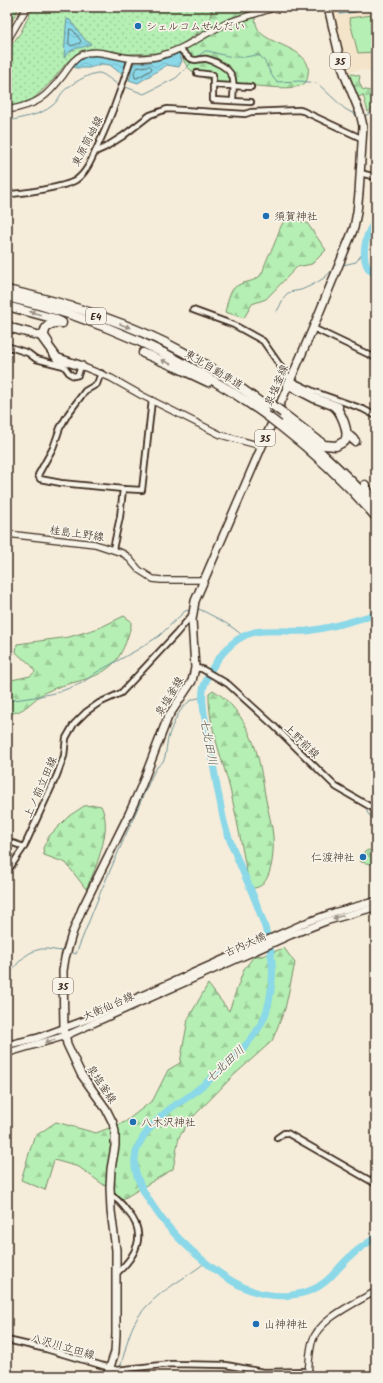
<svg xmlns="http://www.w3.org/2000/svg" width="383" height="1383" font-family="Kalam,'Klee One',sans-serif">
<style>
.built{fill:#f4e4ca}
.grass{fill:url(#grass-dots);stroke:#788c68}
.forest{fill:url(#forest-firs);stroke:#788c68}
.garden{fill:#b5efb3;stroke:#788c68}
.water{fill:url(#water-waves);stroke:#6a9297}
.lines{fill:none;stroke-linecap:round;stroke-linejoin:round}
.shore{stroke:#5b706f;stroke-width:1}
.stream{stroke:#6a9297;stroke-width:1}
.river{stroke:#8ad8e8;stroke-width:7}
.minor-casing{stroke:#3b2a1e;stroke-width:8}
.tertiary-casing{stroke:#3b2a1e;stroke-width:8}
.secondary-casing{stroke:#3b2a1e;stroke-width:9}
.primary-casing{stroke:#3b2a1e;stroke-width:10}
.motorway-casing{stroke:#3b2a1e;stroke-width:11}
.minor{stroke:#f7f3e8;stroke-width:4.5}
.tertiary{stroke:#f7f3e8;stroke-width:5.5}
.secondary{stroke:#f7f3e8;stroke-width:6}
.primary{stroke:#f7f3e8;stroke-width:7}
.motorway{stroke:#f7f3e8;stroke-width:8}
.motorway-bridge-casing{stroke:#3b2a1e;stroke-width:11;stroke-linecap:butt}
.motorway-bridge{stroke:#f7f3e8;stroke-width:8}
.oneway{fill:#998e83}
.poi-dot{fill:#1f6fb2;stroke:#f7f3e8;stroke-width:1.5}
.labels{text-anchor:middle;stroke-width:3.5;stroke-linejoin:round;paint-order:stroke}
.shield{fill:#f7f3e8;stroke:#73665b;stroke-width:1}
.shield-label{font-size:10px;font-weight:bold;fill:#3b2a1e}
.poi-label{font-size:11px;fill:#3b2a1e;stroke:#f7f3e8;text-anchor:start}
.street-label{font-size:11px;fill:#3b2a1e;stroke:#f7f3e8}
.water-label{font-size:12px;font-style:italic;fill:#4f5650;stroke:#f7f3e8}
</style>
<defs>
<pattern id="grass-dots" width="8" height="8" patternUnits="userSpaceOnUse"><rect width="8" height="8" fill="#b5efb3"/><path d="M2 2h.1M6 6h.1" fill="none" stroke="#9dcd9a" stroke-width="1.8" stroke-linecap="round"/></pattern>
<pattern id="forest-firs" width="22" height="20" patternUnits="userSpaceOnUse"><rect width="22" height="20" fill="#b5efb3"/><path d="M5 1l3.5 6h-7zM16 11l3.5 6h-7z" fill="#9dcd9a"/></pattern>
<pattern id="water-waves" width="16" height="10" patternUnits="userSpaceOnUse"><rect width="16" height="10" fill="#8ad8e8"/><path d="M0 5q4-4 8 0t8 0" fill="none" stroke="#78bac7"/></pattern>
</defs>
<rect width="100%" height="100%" fill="#f6ecda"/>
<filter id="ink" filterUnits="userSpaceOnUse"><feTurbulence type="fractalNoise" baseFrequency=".025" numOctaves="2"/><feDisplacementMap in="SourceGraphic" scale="8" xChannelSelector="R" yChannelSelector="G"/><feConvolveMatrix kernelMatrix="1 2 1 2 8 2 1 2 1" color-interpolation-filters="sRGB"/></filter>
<g filter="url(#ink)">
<path class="built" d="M332,7h25l1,7 15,-2 3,9v50l-17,-1 -12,2z"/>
<path class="grass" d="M33,7h179l-2,12 -14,15 -18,13 -22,6 -29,1 -13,-3 -22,-2 -12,2 -13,11 -15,19 -23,22 -22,4v-56l14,-19z"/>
<g class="forest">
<path d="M213,7h42c-1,8 0,20 6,26 13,13 52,17 47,41 0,2 -1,6 -2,8 -8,10 -40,4 -51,4 -11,-1 -23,1 -34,-1 -3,-1 -7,-4 -11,-5 -13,-5 -25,-10 -28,-25 6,-6 9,-15 15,-21 9,-12 13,-11 16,-27z"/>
<path d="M352,74l8,2 -1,5 3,8 8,2 4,3 2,-5v17l-8,6 -5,-17 -6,3 -10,-23z"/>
<path d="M293,215l6,6 8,2 19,27 -14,14 -15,3 -31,32 -14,5 -8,14 -19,-6c2,-7 3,-16 8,-23 8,-9 23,-5 29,-16 2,-3 2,-8 4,-11 2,-7 7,-13 9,-20 5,-12 5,-21 18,-27z"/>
<path d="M124,616l7,5v5c-4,14 -9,30 -20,40 -18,16 -44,15 -65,26 -14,7 -22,23 -39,21v-32l23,-5 5,-4c-4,-11 -13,-12 -19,-20l1,-8 52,-7 30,-9z"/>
<path d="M213,690c17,10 31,29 38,47 9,19 11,42 15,63 2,11 6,24 7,36 1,15 0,55 -23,52 -7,-33 -12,-66 -20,-99 -8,-32 -22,-64 -21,-96z"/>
<path d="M96,805l5,1c4,8 5,17 4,25 -1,15 -12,46 -19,58l-20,-26 -22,-8 -1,-7 6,-12 20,-20 15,-10z"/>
<path d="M368,850l5,1 2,3v9l-4,1 -10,-2 -1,-7z"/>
<path d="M284,948l11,15 -10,46 -13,32 -39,35 -41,42 -13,19 -6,32 -50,30 -44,-32 -25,-7 -9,30 -24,-10 13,-43 22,-15 40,11 29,-11 28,-22 15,-30 12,-7 8,-44 20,-35 21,27 15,-42 11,-14 7,1z"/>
</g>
<g class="garden">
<path d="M7,7h12l-12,23z"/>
<path d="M372,15l4,19v18l-18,1 -9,-35z"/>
</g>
<g class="water">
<path d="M350,7h5l1,5 -16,2v-5z"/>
<path d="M67,19l3,1 15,20 6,4c-11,6 -18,1 -27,14l2,-32z"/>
<path d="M179,53l3,8 -3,6 -12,-2 -29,18 -9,-3 2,-5 -1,-2 4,-10c16,0 30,-3 45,-10z"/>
<path d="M88,56h8l29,5 2,1 -2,9 -5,2 -10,-8 -8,-1 -13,4h-14l-1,-2 7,-7z"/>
</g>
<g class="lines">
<g class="shore">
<path d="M70,29l3,1 8,11 -1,2 -9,3 -2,-2z"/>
<path d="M150,66l2,2 -1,2 -14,8h-2l-1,-6 3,-4z"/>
</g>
<g class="stream">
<path d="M196,58l9,-7h3c12,3 23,7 35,6 5,0 10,-2 16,-2 9,7 10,20 18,27l23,-1 17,2 28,26 13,7"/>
<path d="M123,86l21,8 32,-16 16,-16"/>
<path d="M363,115h4l9,-6"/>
<path d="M7,122c16,-6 32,-5 46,-17 4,-3 6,-8 9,-12 5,-7 29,-21 37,-20 7,1 14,10 21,12"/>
<path d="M343,265l13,-3 9,-12"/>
<path d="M276,312c5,-5 6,-15 12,-19 4,-2 9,-2 13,-3 12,-5 27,-12 33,-23"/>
<path d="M197,609h2c16,8 31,15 44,27"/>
<path d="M7,701l28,-4 24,-5 23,-9 15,-11 40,-22 22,-14 26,-25 5,-1"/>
<path d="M370,805l4,-14 2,-2"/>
<path d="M368,808l-1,4 2,3 7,3"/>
<path d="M73,953l3,1 25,-63 50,-113c2,-4 4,-8 6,-11 3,-2 5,-4 7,-7 3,-8 2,-17 5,-25 5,-14 15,-39 33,-37"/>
<path d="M7,981c6,-14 17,-29 34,-32 7,-1 15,2 22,2"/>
<path d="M120,1368c5,-15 7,-30 14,-44 15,-29 47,-42 72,-62"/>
<path d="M117,1376l2,-5"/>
</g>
<g class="river">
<path d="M376,221c-10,10 -15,32 -9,45 2,4 6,7 9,9"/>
<path d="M376,614c-22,7 -46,14 -69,17 -17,1 -35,-2 -52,1 -24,5 -43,31 -51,54 -3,8 -1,18 0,27 5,26 9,53 14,79 3,12 4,25 8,37 15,47 51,101 46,152 -1,12 -3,26 -8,37 -11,27 -49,58 -72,76 -6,5 -14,9 -21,14 -14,11 -35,32 -36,50 -3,20 16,46 27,61 19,25 61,62 91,72 23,8 54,6 72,-9 10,-8 17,-19 27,-27 7,-7 16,-12 24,-18"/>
</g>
<g class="minor-casing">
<g id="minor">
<path d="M180,49c4,4 9,11 15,11 4,0 8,-2 12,-1 9,2 21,9 25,17 3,7 1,18 1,25"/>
<path d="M197,73l16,2v25l38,2"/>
<path d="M213,85l38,2"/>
<path d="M95,152l9,-4 19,-12 27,-21 17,-6 78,5 6,-2 48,-2 4,1 60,28"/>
<path d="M360,173l16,4"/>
<path d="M7,194c13,0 59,-7 69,-14 10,-7 15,-19 20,-30 14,-30 25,-60 35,-92"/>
<path d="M193,310l41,15 29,16 27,39 25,12 48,17 13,7"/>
<path d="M313,328l63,30"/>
<path d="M7,346l21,7 8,6 28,7 6,8 4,2 4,-1 3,-9"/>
<path d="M101,373l-4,11 -12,7 -17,23 -8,14 -7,20 -15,27 2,4 21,4 62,6 19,1 10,-90"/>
<path d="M113,549l7,-32 3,-28"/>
<path d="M195,668l7,1 26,15 45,41 63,62 40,23"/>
<path d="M7,841l17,6"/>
<path d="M7,872l17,-25 33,-72 7,-19 2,-18 8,-14 12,-12 13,-9 22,-10 55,-59 16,-19"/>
<path d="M277,1138l7,-5h3l89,51"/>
<path d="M110,1195c7,3 13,10 18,17 20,23 8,44 -12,62"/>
<path d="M7,1340l39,9 71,21 54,-6 55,1 37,7 46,-1"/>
<path d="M127,1369l1,7"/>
</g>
</g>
<g class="tertiary-casing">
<g id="tertiary">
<path d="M7,41l20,-34"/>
<path d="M7,110c30,-5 39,-12 57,-36 5,-7 10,-16 18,-19 15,-7 33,2 48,3 8,1 17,0 25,-1 26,-5 45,-21 68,-32 17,-8 35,-11 52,-18"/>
<path d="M81,366l30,12 30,17 80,40 40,11"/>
<path d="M7,534l88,10 27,9 5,3 12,14 14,9 8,1h43"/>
<path d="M308,1376c1,-11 1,-23 4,-34 6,-23 44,-39 64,-51"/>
</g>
</g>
<g class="secondary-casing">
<g id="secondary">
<path d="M7,1045l30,-7 54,-20 216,-96 28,-10 41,-11"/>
<path d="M7,1053l58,-17 226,-101 36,-14 49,-14"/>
</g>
</g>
<g class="primary-casing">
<path id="primary" d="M107,1376l8,-24 1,-18v-84l-5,-39 -1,-24 1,-18 4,-23v-14l-2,-9 -7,-14 -25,-35 -14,-30 -3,-16 -1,-57 2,-13 7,-24 10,-25 47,-95 12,-27 27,-70 24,-36 3,-13 -3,-48 3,-19 118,-273 41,-100 3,-16 2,-19 4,-67 -3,-13 -15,-37 -4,-13 -13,-56"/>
</g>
<g class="motorway-casing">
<g id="motorway">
<path d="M7,290c59,13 123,33 176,62 30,16 59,36 86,57"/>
<path d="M7,297c94,21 181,62 259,118"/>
<path d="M7,306l45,12 9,4"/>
<path d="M7,324l4,4 30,8 16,22 24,8"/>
<path d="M48,342l-4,-6c0,-11 8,-14 18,-13"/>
<path d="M143,353l33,14 32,15"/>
<path d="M287,384l27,14 24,9"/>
<path d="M285,415l39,30 12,1 9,-5c5,-9 -4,-29 -11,-35"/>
<path d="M281,418c34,28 66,57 95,89"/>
<path d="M279,425c35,27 68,58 97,92"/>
<path d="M347,434l8,7"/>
<path d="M365,485l3,7 4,6"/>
</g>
</g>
<use href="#minor" class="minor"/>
<use href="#tertiary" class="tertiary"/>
<use href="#secondary" class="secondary"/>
<use href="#primary" class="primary"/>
<use href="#motorway" class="motorway"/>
<g class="motorway-bridge-casing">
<g id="motorway-bridge">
<path d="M271,404l12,9"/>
<path d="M266,415l13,10"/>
</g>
</g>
<use href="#motorway-bridge" class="motorway-bridge"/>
</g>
<defs><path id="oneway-solid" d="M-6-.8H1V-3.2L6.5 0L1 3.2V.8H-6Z"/></defs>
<g class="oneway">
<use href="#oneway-solid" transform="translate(35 313) rotate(-164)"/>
<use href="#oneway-solid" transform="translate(125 326) rotate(21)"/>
<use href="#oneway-solid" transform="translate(166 362) rotate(-157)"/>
<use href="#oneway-solid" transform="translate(338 917) rotate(163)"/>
<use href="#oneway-solid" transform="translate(50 1041) rotate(163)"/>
</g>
</g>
<g class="poi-dot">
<circle cx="138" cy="26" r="4"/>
<circle cx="266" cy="216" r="4"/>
<circle cx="363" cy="857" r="4"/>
<circle cx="133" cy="1122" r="4"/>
<circle cx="256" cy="1324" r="4"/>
</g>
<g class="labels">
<g class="shield">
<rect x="330" y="53" width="20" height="16" rx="3"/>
<rect x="86" y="308" width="20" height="16" rx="3"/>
<rect x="255" y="430" width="20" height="16" rx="3"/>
<rect x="53" y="978" width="20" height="16" rx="3"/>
</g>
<g class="shield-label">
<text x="340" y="65">35</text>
<text x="96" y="320">E4</text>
<text x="265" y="442">35</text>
<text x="63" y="990">35</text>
</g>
<g class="poi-label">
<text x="146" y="30">シェルコムせんだい</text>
<text x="274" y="220">須賀神社</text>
<text x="355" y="861" text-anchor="end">仁渡神社</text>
<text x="141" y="1126">八木沢神社</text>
<text x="264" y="1328">山神神社</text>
</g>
<g class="street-label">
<text transform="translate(87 141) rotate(-63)" y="4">東原筒岫線</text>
<text transform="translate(214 369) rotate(31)" y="4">東北自動車道</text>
<text transform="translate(276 385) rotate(-67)" y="4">泉塩釜線</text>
<text transform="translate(77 533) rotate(8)" y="4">桂島上野線</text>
<text transform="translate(169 696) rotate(-59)" y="4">泉塩釜線</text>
<text transform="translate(302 741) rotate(44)" y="4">上野前線</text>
<text transform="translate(40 787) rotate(-66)" y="4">上ノ前立田線</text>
<text transform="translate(245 944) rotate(-24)" y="4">古内大橋</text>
<text transform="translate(108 1006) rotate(-24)" y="4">大衡仙台線</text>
<text transform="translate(102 1084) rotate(56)" y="4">泉塩釜線</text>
<text transform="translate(63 1346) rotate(16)" y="4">八沢川立田線</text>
</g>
<g class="water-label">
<text transform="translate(209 742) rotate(79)" y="4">七北田川</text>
<text transform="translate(225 1064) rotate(-43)" y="4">七北田川</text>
</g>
</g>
<rect width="383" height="1383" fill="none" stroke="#f7f3e8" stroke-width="24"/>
<rect x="12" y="12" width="359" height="1359" fill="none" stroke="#3b2a1e" stroke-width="1.5" filter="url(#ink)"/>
</svg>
